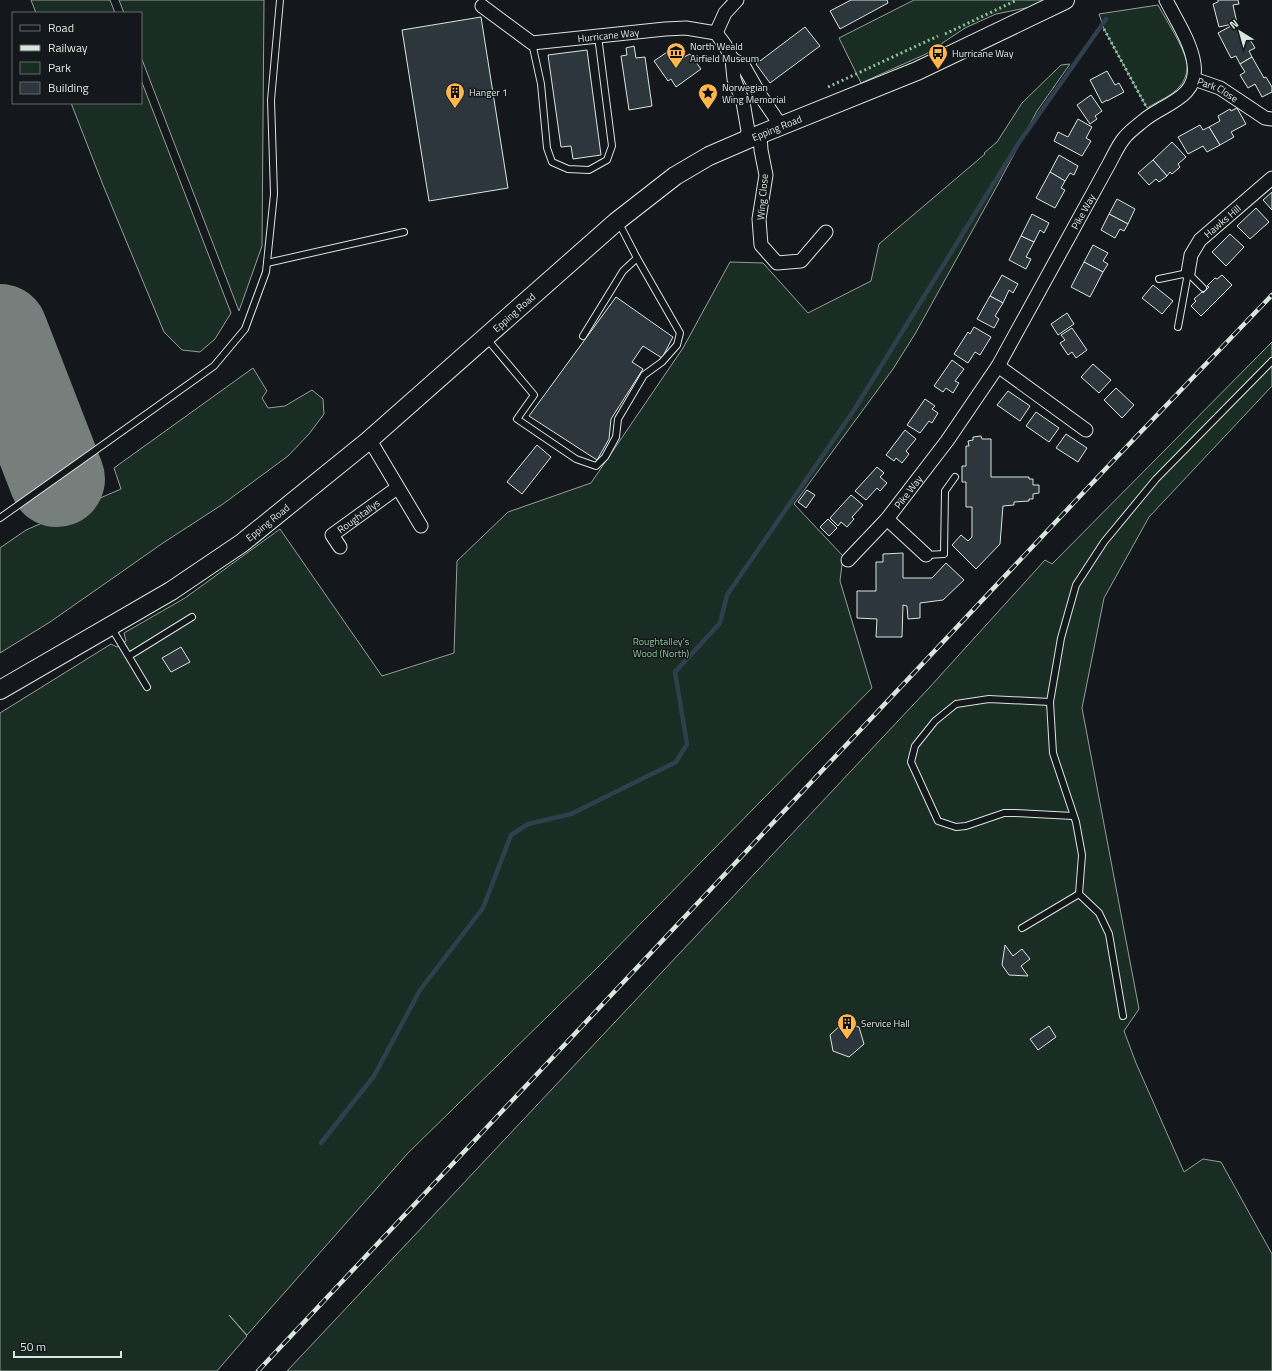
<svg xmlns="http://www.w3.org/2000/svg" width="1272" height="1371" font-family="'Titillium Web',sans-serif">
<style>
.green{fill:#1a2d24;stroke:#939e99}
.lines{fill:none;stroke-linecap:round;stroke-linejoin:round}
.stream{stroke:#2f3f4d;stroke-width:4.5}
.runway{stroke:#767f7c;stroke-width:96}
.building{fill:#2c363c;stroke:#d8e6dc}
.lane-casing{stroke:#d8e6dc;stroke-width:8}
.street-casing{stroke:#d8e6dc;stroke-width:15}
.secondary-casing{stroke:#d8e6dc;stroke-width:20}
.lane{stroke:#14181c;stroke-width:6}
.street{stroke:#14181c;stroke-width:13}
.secondary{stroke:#14181c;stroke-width:18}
.rail-casing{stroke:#d8e6dc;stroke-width:4.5}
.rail{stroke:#14181c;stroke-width:3;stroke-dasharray:9;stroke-linecap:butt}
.hedge{stroke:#8ac095;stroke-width:3;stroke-dasharray:2 3;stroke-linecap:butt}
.labels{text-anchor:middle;stroke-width:3;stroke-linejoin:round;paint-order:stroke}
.street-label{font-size:10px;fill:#d8e6dc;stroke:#14181c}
.poi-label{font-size:10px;fill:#d8e6dc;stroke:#14181c;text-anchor:start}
.park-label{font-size:10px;fill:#8ac095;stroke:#14181c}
</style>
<rect width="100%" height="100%" fill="#14181c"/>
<g class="green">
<path d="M31,0h79l5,13h-79z"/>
<path d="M119,0h145l-2,246 -23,65 -98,-254v-44h-17z"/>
<path d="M914,0h134l-17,7 -35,7 -31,14 -39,26 -65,29 -22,-45z"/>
<path d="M1158,5c8,15 26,42 29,58 1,8 -2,17 -7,23 -8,10 -22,15 -33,22l-43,-79 -5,-15z"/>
<path d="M1070,64l-33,47 -40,75 -82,148 -22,35 -99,135 49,52 -3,25 32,107 -275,280 -189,185 -161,182 -18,-20 18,21 -30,35h-217v-658l111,-69 6,3 9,-6 -2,-8 61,-35 95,-69 102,147 72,-23 3,-92 51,-49 83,-29 92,-135 47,-86 33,1 45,50 63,-32 8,-37 106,-90 -1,-1 13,-11 25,-39 39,-38z"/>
<path d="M141,80l90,233 -16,26 -15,13 -18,-2 -18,-18 -61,-147 -32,-82h70z"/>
<path d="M1272,342v44l-123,131 -45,81 -22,110 57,301 -15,22 12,32 48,109 19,-13 18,3 51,92v117h-985l642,-683 116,-128 7,4z"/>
<path d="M253,368l14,23 -5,7 6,10 17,-2 27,-16 11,9 1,15 -15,20 -21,22 -65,48 -60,39 -113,79 -50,31v-105l26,-18 95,-41 -7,-21z"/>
</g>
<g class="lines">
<path class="stream" d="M321,1143l53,-67 46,-86 63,-82 28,-73 17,-11 43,-10 105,-52 11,-18 -12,-72 45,-49 7,-28 127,-185 164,-266 88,-125"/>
<path class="runway" d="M0,332l57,147"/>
</g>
<g class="building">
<path d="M851,0h36l1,3 -48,26 -10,-18z"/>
<path d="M1218,0h20l1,4 -6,1 4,18 -18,4 -6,-23 5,-2z"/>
<path d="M481,17l27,171 -79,13 -27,-171z"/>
<path d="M1236,25l6,9 -1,1 1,3 5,-3 8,13 -6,3 3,6 -12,7 -4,-8 -5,2 -13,-25 13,-7 1,1z"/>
<path d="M805,27l15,19 -50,37 -14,-19z"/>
<path d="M634,46l2,12 9,-1 7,49 -23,4 -8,-54 6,-1 -1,-7z"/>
<path d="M676,46l8,11 6,-3 11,15 -25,18 -5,-8 -3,2 -14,-20z"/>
<path d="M587,50l14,105 -28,4 -2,-13 -10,1 -13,-92z"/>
<path d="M1252,57l12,21 2,-1 6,10v5l-10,5 -7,-13 -7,4 -8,-13 5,-3 -5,-8z"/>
<path d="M1107,71l8,14 4,-2 5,9 -17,9v-1l-5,3 -12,-23z"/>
<path d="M1091,95l11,16 -7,5 2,3 -7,5 -13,-19z"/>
<path d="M1237,108l9,16 -15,8 3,5 -14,8 -11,-18 11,-6 -2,-5 12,-7 1,2z"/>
<path d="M1078,119l14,8 -6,11 5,3 -9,15 -28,-15 4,-9 10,5z"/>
<path d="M1200,125l3,5 6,-3 11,18 -13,7 -4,-6 -15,8 -10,-17z"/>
<path d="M1172,142l14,15 -8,7 2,3 -8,7 -2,-2 -3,4 -14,-16z"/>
<path d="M1059,155l19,11 -4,9 -4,-2 -5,8 -15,-9z"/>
<path d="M1153,160l14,16 -8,6 -3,-3 -7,6 -11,-12z"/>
<path d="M1050,172l15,9 -4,7 4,2 -10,18 -19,-10z"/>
<path d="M1272,192v18l-9,-10z"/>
<path d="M1117,199l18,10 -7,15 -19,-10z"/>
<path d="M1256,208l13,14 -19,17 -13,-13z"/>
<path d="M1032,214l17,9 -5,10 -4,-3 -6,12 -13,-6z"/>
<path d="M1109,214l19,10 -4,7 -4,-2 -5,9 -14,-8z"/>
<path d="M1230,234l14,13 -18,19 -14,-14z"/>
<path d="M1021,236l13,6 -8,15 5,2 -5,10 -17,-9z"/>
<path d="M1093,245l15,8 -5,8 5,3 -5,8 -19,-10z"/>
<path d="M1084,262l19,10 -13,25 -19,-10z"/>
<path d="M1002,275l16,9 -5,9 -4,-3 -6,13 -13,-7z"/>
<path d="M1222,275l10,10 -31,31 -10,-10 5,-5 -2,-2 8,-7 1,1 6,-6 -2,-1 8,-8 2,1z"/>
<path d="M1153,285l20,16 -11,13 -20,-16z"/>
<path d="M990,296l13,7 -8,13 4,3 -5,9 -17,-9z"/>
<path d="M616,297l57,40 -11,21 -19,-12 -11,16 11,7 -32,50 -2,20 -12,21 -68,-44z"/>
<path d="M1067,313l7,11 -16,11 -7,-11z"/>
<path d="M974,327l17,10 -11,18 -5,-3 -7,11 -14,-9 14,-22 2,2z"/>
<path d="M1072,328l15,22 -11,8 -4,-6 -4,3 -8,-12 5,-3 -4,-5z"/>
<path d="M952,360l12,9 -9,12 4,2 -6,10 -7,-5 -3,4 -9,-6z"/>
<path d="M1093,364l18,16 -12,13 -18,-16z"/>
<path d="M1116,388l18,17 -12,13 -18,-18z"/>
<path d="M1008,391l22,15 -10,15 -23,-16z"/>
<path d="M925,399l10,7 -3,3 6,4 -6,10 -3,-2 -9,12 -13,-8z"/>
<path d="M1036,412l23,16 -10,14 -23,-16z"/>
<path d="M905,430l11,9 -10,12 3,3 -7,9 -6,-5 -2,3 -8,-6z"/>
<path d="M1066,434l21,14 -9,14 -22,-14z"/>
<path d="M981,436l1,3h9v38h38v2h4v6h6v8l-6,1v5h-4v2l-15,1v3l-11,1 -3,38 -24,25 -24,-24 9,-10 7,6 4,-4v-30h-6v-25h-4v-16h4v-20h3l-1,-5 5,-1v-3z"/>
<path d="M537,445l14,12 -29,37 -15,-12z"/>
<path d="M877,467l7,6 -4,4 7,6 -7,8 -3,-3 -11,12 -11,-9z"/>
<path d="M807,490l8,5 -9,13 -8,-6z"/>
<path d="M851,495l12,10 -11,12 2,2 -7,8 -6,-5 -3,4 -8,-8z"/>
<path d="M828,519l9,9 -8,8 -9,-9z"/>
<path d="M903,553v25h29l14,-15 18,17 -21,20 -23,3v15l-12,1 -1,-13 -4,-1 -1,32h-26l1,-18 -20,-1v-27h19v-29h7v-8z"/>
<path d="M181,647l9,15 -19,10 -9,-14z"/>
<path d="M1005,945l8,11 9,-7 8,10 -9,7 7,10 -19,-1 -7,-10z"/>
<path d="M843,1023l16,4 5,17 -15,13 -16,-6 -3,-16z"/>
<path d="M1049,1026l7,11 -18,13 -8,-11z"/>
</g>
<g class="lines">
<g class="lane-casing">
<g id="lane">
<path d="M532,43l9,41 6,64 5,14 16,7 21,1 18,-10 5,-14 -14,-110"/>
<path d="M267,263l137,-31"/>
<path d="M1188,273l15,15"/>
<path d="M1159,279l29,-6"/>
<path d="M1178,327l10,-54"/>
<path d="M583,336l40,-65 14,-13"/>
<path d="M487,339l47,56 -17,24 59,40 20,7 9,-9 11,-20 2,-18 26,-44 18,-13 15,-17 3,-12 -43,-75 -15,-29 -5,-6"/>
<path d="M0,518l214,-152 31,-37 21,-57 8,-78 -3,-94 9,-100"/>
<path d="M926,555l18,-1 1,-63 10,-14"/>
<path d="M111,627l36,60"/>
<path d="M129,656l63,-39"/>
<path d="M1050,702l-61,-3 -33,5 -21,17 -20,25 -4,16 27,59 18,6 10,-1 38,-13h11l58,3"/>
<path d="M1022,928l57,-34"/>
<path d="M1123,1016l-14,-82 -10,-21 -20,-19 3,-39 -6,-33 -23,-69 -3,-51 11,-64 15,-53 28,-43 52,-63 116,-118"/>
</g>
</g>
<g class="street-casing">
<g id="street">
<path id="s1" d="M482,6l50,37 133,-14 21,-1 30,5 9,12 7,14 2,20 9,23 5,29 -2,9"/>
<path d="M716,33l9,-20 12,-13"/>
<path d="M732,59l11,6 17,30 21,31"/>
<path id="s2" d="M1194,79l26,9 45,30 7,1"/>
<path d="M760,135l1,15 5,25 -7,44 2,26 16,18 24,-2 25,-29"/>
<path id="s3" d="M1188,273l3,-18 9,-15 72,-62"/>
<path d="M998,366l88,64"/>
<path d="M368,441l6,6 47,79"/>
<path d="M887,519l39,36"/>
<path id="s4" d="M340,547l-8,-12 65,-47"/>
<path id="s5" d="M848,560l39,-41 60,-78 51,-75 111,-202c5,-9 9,-19 16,-27 5,-6 12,-11 18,-16 19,-17 56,-22 51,-57 -3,-22 -18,-44 -28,-64"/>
</g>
</g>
<g class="secondary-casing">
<g id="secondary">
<path id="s6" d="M0,690l171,-99 71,-48 126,-102 248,-219 59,-46 34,-20 37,-16 171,-69 148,-71"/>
</g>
</g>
<use href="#lane" class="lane"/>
<use href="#street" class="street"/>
<use href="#secondary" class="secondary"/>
<g class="rail-casing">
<path id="rail" d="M258,1371l855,-910 159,-166"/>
</g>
<use href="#rail" class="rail"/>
<g class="hedge">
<path d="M1104,29l43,79"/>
<path d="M945,34l72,-34"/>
<path d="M828,87l110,-51"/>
</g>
</g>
<defs>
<g id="museum-pin" transform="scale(1)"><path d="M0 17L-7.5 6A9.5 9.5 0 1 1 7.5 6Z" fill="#ffb74d" stroke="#14181c"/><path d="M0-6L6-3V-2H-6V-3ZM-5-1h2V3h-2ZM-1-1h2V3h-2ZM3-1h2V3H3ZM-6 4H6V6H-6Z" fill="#111"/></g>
<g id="bus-pin" transform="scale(1)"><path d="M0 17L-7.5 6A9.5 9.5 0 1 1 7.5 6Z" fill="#ffb74d" stroke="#14181c"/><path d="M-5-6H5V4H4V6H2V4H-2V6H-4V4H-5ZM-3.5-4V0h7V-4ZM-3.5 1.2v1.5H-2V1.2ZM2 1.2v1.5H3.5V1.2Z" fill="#111"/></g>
<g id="building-pin" transform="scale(1)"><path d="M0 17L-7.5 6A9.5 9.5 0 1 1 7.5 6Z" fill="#ffb74d" stroke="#14181c"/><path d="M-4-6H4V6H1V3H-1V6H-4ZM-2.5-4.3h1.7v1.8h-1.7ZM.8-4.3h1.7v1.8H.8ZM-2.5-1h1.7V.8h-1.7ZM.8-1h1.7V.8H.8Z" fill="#111"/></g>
<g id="sight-pin" transform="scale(1)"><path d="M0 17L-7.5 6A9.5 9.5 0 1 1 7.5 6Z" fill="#ffb74d" stroke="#14181c"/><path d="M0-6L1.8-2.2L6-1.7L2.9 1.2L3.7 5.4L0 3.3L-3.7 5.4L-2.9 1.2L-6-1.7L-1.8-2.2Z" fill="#111"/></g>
</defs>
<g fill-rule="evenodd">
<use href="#museum-pin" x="676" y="52"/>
<use href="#bus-pin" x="938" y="53"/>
<use href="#building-pin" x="455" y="92"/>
<use href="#sight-pin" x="708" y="93"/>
<use href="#building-pin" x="847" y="1023"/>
</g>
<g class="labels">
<g class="street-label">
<text dy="4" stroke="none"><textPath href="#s1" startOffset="139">Hurricane Way</textPath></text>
<text dy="4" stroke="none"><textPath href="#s2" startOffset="26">Park Close</textPath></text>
<text dy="4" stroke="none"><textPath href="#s6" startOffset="964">Epping Road</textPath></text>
<text transform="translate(762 197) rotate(-85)" y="4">Wing Close</text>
<text dy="4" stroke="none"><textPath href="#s5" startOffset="422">Pike Way</textPath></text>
<text dy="4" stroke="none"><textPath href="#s3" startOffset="65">Hawks Hill</textPath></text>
<text dy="4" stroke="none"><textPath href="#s6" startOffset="640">Epping Road</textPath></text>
<text dy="4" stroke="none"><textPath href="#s5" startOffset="91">Pike Way</textPath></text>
<text dy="4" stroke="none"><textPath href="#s4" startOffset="47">Roughtallys</textPath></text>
<text dy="4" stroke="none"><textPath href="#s6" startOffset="316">Epping Road</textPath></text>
</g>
<g class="poi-label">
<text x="690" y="50">North Weald<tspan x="690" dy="12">Airfield Museum</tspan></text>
<text x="952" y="57">Hurricane Way</text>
<text x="722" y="91">Norwegian<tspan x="722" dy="12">Wing Memorial</tspan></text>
<text x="469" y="96">Hanger 1</text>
<text x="861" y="1027">Service Hall</text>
</g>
<g class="park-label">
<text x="661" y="645">Roughtalley's<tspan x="661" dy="12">Wood (North)</tspan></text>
</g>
</g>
<rect x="12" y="12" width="130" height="92" fill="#14181c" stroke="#626a69"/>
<rect x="20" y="25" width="20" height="6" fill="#14181c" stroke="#626a69"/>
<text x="48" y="32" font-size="12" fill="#d8e6dc">Road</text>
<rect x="20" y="45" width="20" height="6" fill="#d8e6dc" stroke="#626a69"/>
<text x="48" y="52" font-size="12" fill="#d8e6dc">Railway</text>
<rect x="20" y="62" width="20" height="12" fill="#1a2d24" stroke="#626a69"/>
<text x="48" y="72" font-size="12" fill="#d8e6dc">Park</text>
<rect x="20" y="82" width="20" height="12" fill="#2c363c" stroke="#626a69"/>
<text x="48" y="92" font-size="12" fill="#d8e6dc">Building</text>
<g transform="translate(1240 32) rotate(323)" stroke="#14181c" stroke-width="3" paint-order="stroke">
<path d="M0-3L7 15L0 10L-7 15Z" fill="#d8e6dc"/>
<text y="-6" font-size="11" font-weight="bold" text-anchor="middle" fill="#d8e6dc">N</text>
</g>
<path d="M14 1351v6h107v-6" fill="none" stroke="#d8e6dc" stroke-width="2"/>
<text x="20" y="1351" font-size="12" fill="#d8e6dc" stroke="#14181c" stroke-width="3" paint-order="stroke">50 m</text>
</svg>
